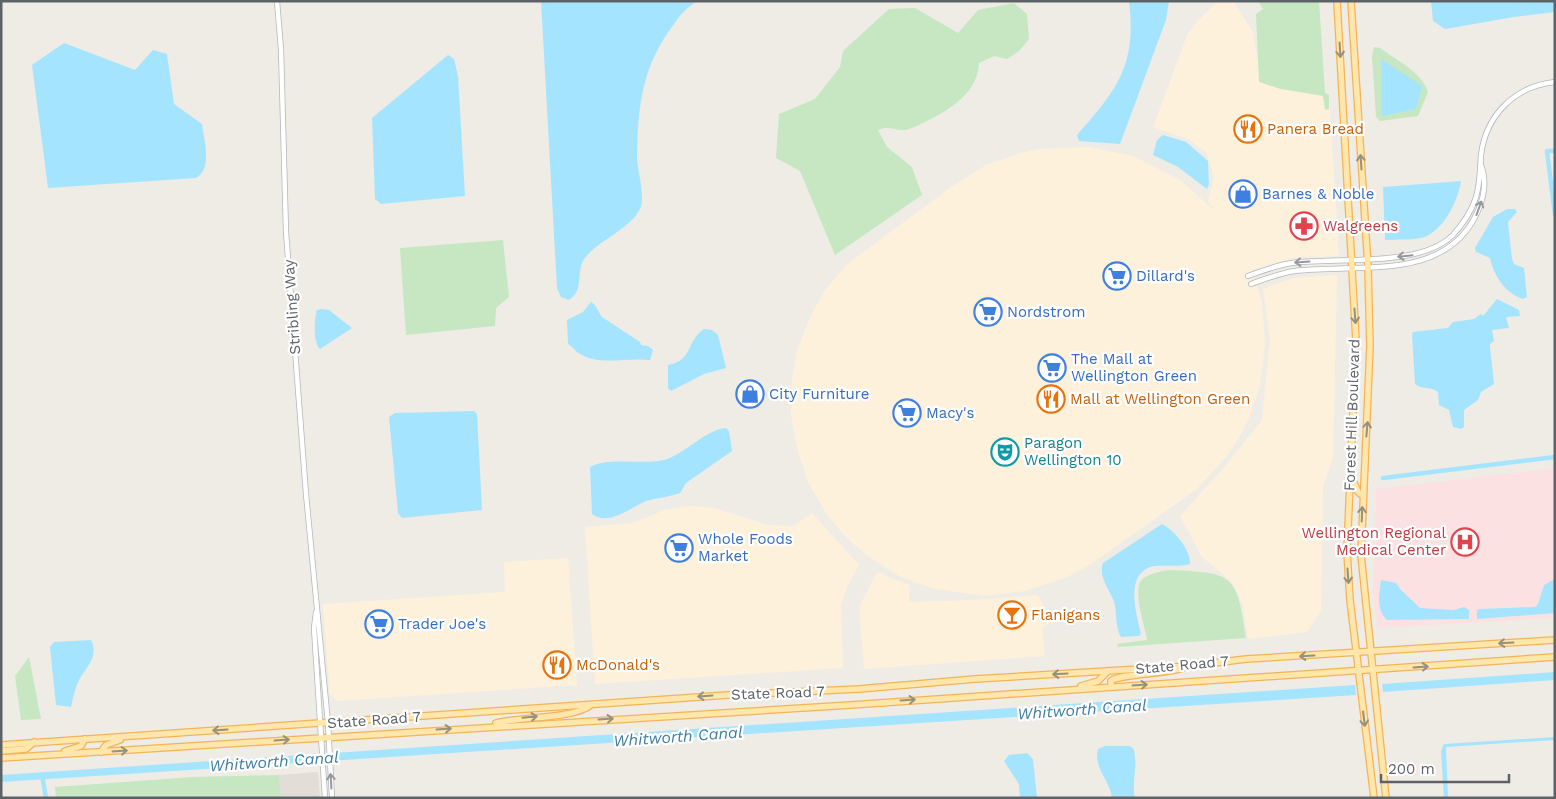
<svg xmlns="http://www.w3.org/2000/svg" width="1556" height="799" font-family="'Work Sans',sans-serif">
<style>
.commercial{fill:#fef1db}
.education{fill:#e2ddd6}
.medical{fill:#fce1e2}
.green{fill:#c6e7c1}
.water{fill:#a5e4ff}
.lines{fill:none;stroke-linecap:round;stroke-linejoin:round}
.canal{stroke:#a5e4ff;stroke-width:4.5}
.minor-casing{stroke:#b2b6ba;stroke-width:6}
.major-casing{stroke:#f4b359;stroke-width:8}
.minor{stroke:#fff;stroke-width:4.5}
.major{stroke:#ffe6aa;stroke-width:5.5}
.oneway{stroke:#96907e}
.oneway2{stroke:#96999c}
.labels{text-anchor:middle;stroke-width:4.5;stroke-linejoin:round;paint-order:stroke}
.food-label{font-size:15px;fill:#c56008;stroke:#fff;text-anchor:start}
.shop-label{font-size:15px;fill:#366cbe;stroke:#fff;text-anchor:start}
.health-label{font-size:15px;fill:#be3a42;stroke:#fff;text-anchor:start}
.street-label{font-size:15px;fill:#5d6266;stroke:#fff}
.culture-label{font-size:15px;fill:#0d838f;stroke:#fff;text-anchor:start}
.water-label{font-size:16px;font-style:italic;fill:#3b7ba2;stroke:#fff}
</style>
<rect width="100%" height="100%" fill="#efece5"/>
<g class="commercial">
<path d="M1219,1h14l20,31 8,49 20,8 48,6 10,161 -43,1 -44,13 10,33 3,41 -5,42 -9,27 -10,21 -11,18 -33,37 -106,75 -24,13 -42,14 -41,5 -53,-8 -32,-12 -33,-21 -19,-17 -20,-23 -19,-33 -11,-34 -6,-34 1,-33 5,-30 13,-34 14,-25 22,-27 104,-77 36,-23 35,-12 19,-4 49,-2 44,9 47,24 35,31 -7,-9 6,-25 -8,-25 -16,-12 -37,-13 35,-94 17,-20z"/>
<path d="M1337,275l-4,183 -10,28 -2,125 -14,21 -59,7 -5,-33 -11,-24 -30,-25 -22,-41 42,-46 40,-50 8,-80 -7,-51 30,-11z"/>
<path d="M689,506l26,2 53,17 26,1 18,-13 47,52 -11,20 -7,20 2,63 -248,16 -10,-157 48,-4 32,-13z"/>
<path d="M568,558l9,127 -239,16 -8,-6 -7,-91 182,-12 -1,-30z"/>
<path d="M877,572l32,13v17l64,-2 65,-5 13,27 -9,6 3,28 -181,13 -5,-62z"/>
</g>
<path class="education" d="M318,772l2,26h-39l-2,-23z"/>
<path class="medical" d="M1555,468v150l-178,10 -4,-33 3,-106z"/>
<g class="green">
<path d="M1258,1h61l6,92 4,2v14l-4,1 -2,-14 -42,-7 -22,-7 -3,-68 7,-5z"/>
<path d="M1014,3l13,11 2,25 -10,12 -12,8 -13,-3 -15,7c-1,29 -28,46 -52,58 -6,3 -16,8 -22,9 -11,1 -15,-5 -27,0l9,17 25,20 10,28 -87,60 -35,-84 -24,-13 3,-44 36,-15 25,-32 3,-16 46,-42 26,-1 43,25 20,-23z"/>
<path d="M1374,47l6,1c16,12 42,24 48,44l-10,24 -38,5 -4,-4 -4,-61z"/>
<path d="M503,240l6,57 -13,11 -1,18 -89,9 -6,-87z"/>
<path d="M1168,570c64,3 69,2 78,68l-128,9 -1,-3 30,-4c-2,-13 -13,-45 -7,-58 5,-8 20,-10 28,-12z"/>
<path d="M29,657l12,62 -20,1 -6,-44z"/>
<path d="M279,775l2,23h-225l-1,-11 138,-10z"/>
</g>
<g class="water">
<path d="M541,1h157c-10,5 -18,14 -24,23 -32,42 -36,81 -37,132 0,14 9,41 3,53 -11,22 -50,35 -58,54 -5,14 1,28 -13,37l-8,-3 -4,-9z"/>
<path d="M1129,1h40l-3,19 -46,124 -41,-3 -2,-6c40,-45 60,-70 52,-134z"/>
<path d="M1431,1h124v11l-41,5 -69,12 -12,-8z"/>
<path d="M64,43l71,27 18,-20 14,4 7,50 28,20c2,16 11,45 -6,54l-148,10 -16,-123z"/>
<path d="M448,55l6,4 4,17 7,120 -84,8 -6,-5 -3,-81z"/>
<path d="M1381,59l41,27 -6,23 -34,7z"/>
<path d="M1163,135l23,7 22,19 1,23 -2,5 -29,-22 -25,-12 4,-15z"/>
<path d="M1461,181c-3,19 -15,45 -34,55 -10,5 -30,3 -42,4l-2,-53z"/>
<path d="M1507,209h8l2,3 -9,10 4,37 2,5 10,4 3,29 -4,2c-18,-6 -29,-23 -33,-41l-14,-6 -1,-4 18,-31z"/>
<path d="M1497,299l22,11 1,6 -14,1 3,11 -17,2 2,11 -4,3v3l4,37 -13,8 -3,8 -14,10v17l-3,2 -8,-2 -4,-17 -10,-5 -1,-13c-7,-6 -17,-2 -23,-8l-3,-49 1,-3 35,-4 5,-6 21,-3 7,-5 2,2z"/>
<path d="M591,302l3,2 8,13 38,25 1,3 7,1 5,4 -3,10c-24,-3 -53,7 -73,-8 -3,-3 -5,-6 -9,-8l-1,-24 16,-8z"/>
<path d="M321,309l8,1 23,18 -32,21c-7,-6 -6,-30 -3,-39z"/>
<path d="M704,329l8,1 6,5 8,33 -22,6 -33,17 -3,-3v-23c26,-5 17,-23 36,-36z"/>
<path d="M474,411l3,3 5,96 -80,8 -4,-5 -9,-96 6,-4z"/>
<path d="M726,428l3,3 3,20 -46,32 -6,10c-11,4 -23,5 -34,8 -15,6 -37,26 -54,13l-2,-47c18,-11 57,-1 77,-8 20,-7 38,-29 59,-31z"/>
<path d="M1162,524c13,7 29,26 28,40 -12,3 -23,1 -35,2 -31,5 -19,46 -14,67l-2,3 -18,1c-6,-10 -4,-25 -7,-36 -5,-12 -16,-25 -11,-38z"/>
<path d="M1555,579v34l-78,6v-9l3,-1 55,-2 3,-3 6,-19z"/>
<path d="M1381,580l15,3 4,6 20,19 34,2 10,-3 5,3v9l-82,1c-11,-10 -8,-26 -6,-40z"/>
<path d="M91,640c8,17 -4,26 -12,40 -4,8 -6,18 -8,27l-15,-2 -6,-58 4,-5z"/>
<path d="M1555,672v8l-172,12 -1,-8z"/>
<path d="M1355,685l1,10 -1355,87v-7z"/>
<path d="M1555,737v3l-109,7 2,51h-4l-3,-47 3,-7z"/>
<path d="M1105,746h24l4,2c6,16 -2,33 2,50h-23c-2,-18 -19,-30 -14,-49z"/>
<path d="M1027,753l6,6 4,39h-17l-1,-14 -15,-23 5,-6z"/>
</g>
<g class="lines">
<g class="canal">
<path d="M1555,151h-8l8,64"/>
<path d="M1383,478l172,-21"/>
<path d="M42,775l4,23"/>
</g>
<g class="minor-casing">
<g id="minor">
<path d="M277,1l4,48 5,183 20,262 22,229 4,75"/>
<path d="M1248,276c14,-5 29,-11 44,-13 45,-6 128,5 161,-28 8,-9 18,-23 22,-35 5,-13 5,-30 6,-45 5,-40 34,-69 74,-73"/>
<path d="M1251,284c14,-5 29,-11 44,-13 62,-8 150,12 182,-58 7,-15 10,-32 4,-48"/>
<path d="M316,612l-2,16 11,170"/>
</g>
</g>
<g class="major-casing">
<g id="major">
<path d="M1337,1l19,340 -9,211 3,48 24,198"/>
<path d="M1351,1l17,266 2,79 -9,209 25,243"/>
<path d="M1352,478l6,14 4,3"/>
<path d="M1081,686l17,-5 10,-10"/>
<path d="M1111,687v-6c7,-7 56,-7 72,-13"/>
<path d="M496,723c26,-7 78,-4 95,-18"/>
<path d="M1,745l727,-50 131,-6 116,-10 215,-13 56,-7 309,-19"/>
<path d="M1,751l25,-2 8,-7"/>
<path d="M65,751l16,-5 4,-7"/>
<path d="M101,752l5,-7 14,-5"/>
<path d="M1,758l850,-53 704,-48"/>
</g>
</g>
<use href="#minor" class="minor"/>
<use href="#major" class="major"/>
</g>
<defs><path id="oneway-shaft" d="M-6 0H5M1.5-3L5.5 0L1.5 3" fill="none" stroke-width="1.6" stroke-linecap="round" stroke-linejoin="round" transform="scale(1.25)"/></defs>
<g class="oneway">
<use href="#oneway-shaft" transform="translate(1340 50) rotate(87)"/>
<use href="#oneway-shaft" transform="translate(1361 162) rotate(-94)"/>
<use href="#oneway-shaft" transform="translate(1355 316) rotate(86)"/>
<use href="#oneway-shaft" transform="translate(1367 429) rotate(-85)"/>
<use href="#oneway-shaft" transform="translate(1362 514) rotate(-88)"/>
<use href="#oneway-shaft" transform="translate(1348 576) rotate(86)"/>
<use href="#oneway-shaft" transform="translate(1506 643) rotate(177)"/>
<use href="#oneway-shaft" transform="translate(1307 656) rotate(177)"/>
<use href="#oneway-shaft" transform="translate(1421 667) rotate(-4)"/>
<use href="#oneway-shaft" transform="translate(1060 674) rotate(177)"/>
<use href="#oneway-shaft" transform="translate(1140 685) rotate(-4)"/>
<use href="#oneway-shaft" transform="translate(705 696) rotate(176)"/>
<use href="#oneway-shaft" transform="translate(908 700) rotate(-4)"/>
<use href="#oneway-shaft" transform="translate(530 717) rotate(-6)"/>
<use href="#oneway-shaft" transform="translate(606 719) rotate(-4)"/>
<use href="#oneway-shaft" transform="translate(1364 719) rotate(83)"/>
<use href="#oneway-shaft" transform="translate(444 729) rotate(-4)"/>
<use href="#oneway-shaft" transform="translate(220 730) rotate(176)"/>
<use href="#oneway-shaft" transform="translate(282 740) rotate(-4)"/>
<use href="#oneway-shaft" transform="translate(120 751) rotate(-4)"/>
</g>
<g class="oneway2">
<use href="#oneway-shaft" transform="translate(1479 208) rotate(-70)"/>
<use href="#oneway-shaft" transform="translate(1405 256) rotate(174)"/>
<use href="#oneway-shaft" transform="translate(1302 262) rotate(176)"/>
<use href="#oneway-shaft" transform="translate(331 781) rotate(-93)"/>
</g>
<defs>
<g id="restaurant-ring" transform="scale(1.4375)"><circle r="9.5" fill="#fff" stroke="#e8710a" stroke-width="1.5"/><path d="M-5-6h1v4h1v-4h1v4h1v-4h1v5L-1.5 .5V6h-2V.5L-5-1ZM5-6V6H3V1.5H1.5Q1.5-4 5-6Z" fill="#e8710a"/></g>
<g id="shop-ring" transform="scale(1.4375)"><circle r="9.5" fill="#fff" stroke="#3f7fe0" stroke-width="1.5"/><path d="M-5-2.5h2.3a2.7 3.5 0 0 1 5.4 0H5L5.5 6h-11ZM-1.5-2.5h3a1.5 2.3 0 0 0-3 0Z" fill="#3f7fe0"/></g>
<g id="pharmacy-ring" transform="scale(1.4375)"><circle r="9.5" fill="#fff" stroke="#e0444e" stroke-width="1.5"/><path d="M-2-6h4v4h4v4h-4v4h-4v-4h-4v-4h4Z" fill="#e0444e"/></g>
<g id="supermarket-ring" transform="scale(1.4375)"><circle r="9.5" fill="#fff" stroke="#3f7fe0" stroke-width="1.5"/><path d="M-6-5.5h2.5l.6 2H6L4.5 2H-2.5L-4.4-4H-6ZM-1.5 3.2a1.3 1.3 0 1 0 .1 0ZM3 3.2a1.3 1.3 0 1 0 .1 0Z" fill="#3f7fe0"/></g>
<g id="theatre-ring" transform="scale(1.4375)"><circle r="9.5" fill="#fff" stroke="#0f9aa8" stroke-width="1.5"/><path d="M-5-5.5Q0-4 5-5.5V0Q5 5 0 6Q-5 5-5 0ZM-3.3-2.5H-1v1.5H-3.3ZM1-2.5H3.3v1.5H1ZM-2.8 1Q0 5.5 2.8 1Z" fill="#0f9aa8"/></g>
<g id="hospital-ring" transform="scale(1.4375)"><circle r="9.5" fill="#fff" stroke="#e0444e" stroke-width="1.5"/><path d="M-5-5h3v3.5h4V-5h3V5h-3V1.5h-4V5h-3Z" fill="#e0444e"/></g>
<g id="bar-ring" transform="scale(1.4375)"><circle r="9.5" fill="#fff" stroke="#e8710a" stroke-width="1.5"/><path d="M-6-5H6L.8 .8V4.5H3.5V6h-7V4.5H-.8V.8Z" fill="#e8710a"/></g>
</defs>
<g fill-rule="evenodd">
<use href="#restaurant-ring" x="1248" y="129"/>
<use href="#shop-ring" x="1243" y="194"/>
<use href="#pharmacy-ring" x="1304" y="226"/>
<use href="#supermarket-ring" x="1117" y="276"/>
<use href="#supermarket-ring" x="988" y="312"/>
<use href="#supermarket-ring" x="1052" y="368"/>
<use href="#shop-ring" x="750" y="394"/>
<use href="#restaurant-ring" x="1051" y="399"/>
<use href="#supermarket-ring" x="907" y="413"/>
<use href="#theatre-ring" x="1005" y="452"/>
<use href="#hospital-ring" x="1465" y="542"/>
<use href="#supermarket-ring" x="679" y="548"/>
<use href="#bar-ring" x="1012" y="615"/>
<use href="#supermarket-ring" x="379" y="624"/>
<use href="#restaurant-ring" x="557" y="665"/>
</g>
<g class="labels">
<g class="food-label">
<text x="1267" y="134">Panera Bread</text>
<text x="1070" y="404">Mall at Wellington Green</text>
<text x="1031" y="620">Flanigans</text>
<text x="576" y="670">McDonald's</text>
</g>
<g class="shop-label">
<text x="1262" y="199">Barnes &amp; Noble</text>
<text x="1136" y="281">Dillard's</text>
<text x="1007" y="317">Nordstrom</text>
<text x="1071" y="364">The Mall at<tspan x="1071" dy="17">Wellington Green</tspan></text>
<text x="769" y="399">City Furniture</text>
<text x="926" y="418">Macy's</text>
<text x="698" y="544">Whole Foods<tspan x="698" dy="17">Market</tspan></text>
<text x="398" y="629">Trader Joe's</text>
</g>
<g class="health-label">
<text x="1323" y="231">Walgreens</text>
<text x="1446" y="538" text-anchor="end">Wellington Regional<tspan x="1446" dy="17">Medical Center</tspan></text>
</g>
<g class="street-label">
<text transform="translate(292 307) rotate(-94)" y="5">Stribling Way</text>
<text transform="translate(1352 415) rotate(-88)" y="5">Forest Hill Boulevard</text>
<text transform="translate(1182 665) rotate(-5)" y="5">State Road 7</text>
<text transform="translate(778 693) rotate(-2)" y="5">State Road 7</text>
<text transform="translate(374 720) rotate(-4)" y="5">State Road 7</text>
</g>
<g class="culture-label">
<text x="1024" y="448">Paragon<tspan x="1024" dy="17">Wellington 10</tspan></text>
</g>
<g class="water-label">
<text transform="translate(1082 709) rotate(-4)" y="6">Whitworth Canal</text>
<text transform="translate(678 736) rotate(-4)" y="6">Whitworth Canal</text>
<text transform="translate(274 761) rotate(-4)" y="6">Whitworth Canal</text>
</g>
</g>
<rect width="1556" height="799" fill="none" stroke="#5d6266" stroke-width="5"/>
<path d="M1381 774v8h128v-8" fill="none" stroke="#5d6266" stroke-width="2.5"/>
<text x="1388" y="774" font-size="15" fill="#5d6266" stroke="#ffffff" stroke-width="4" paint-order="stroke">200 m</text>
</svg>
